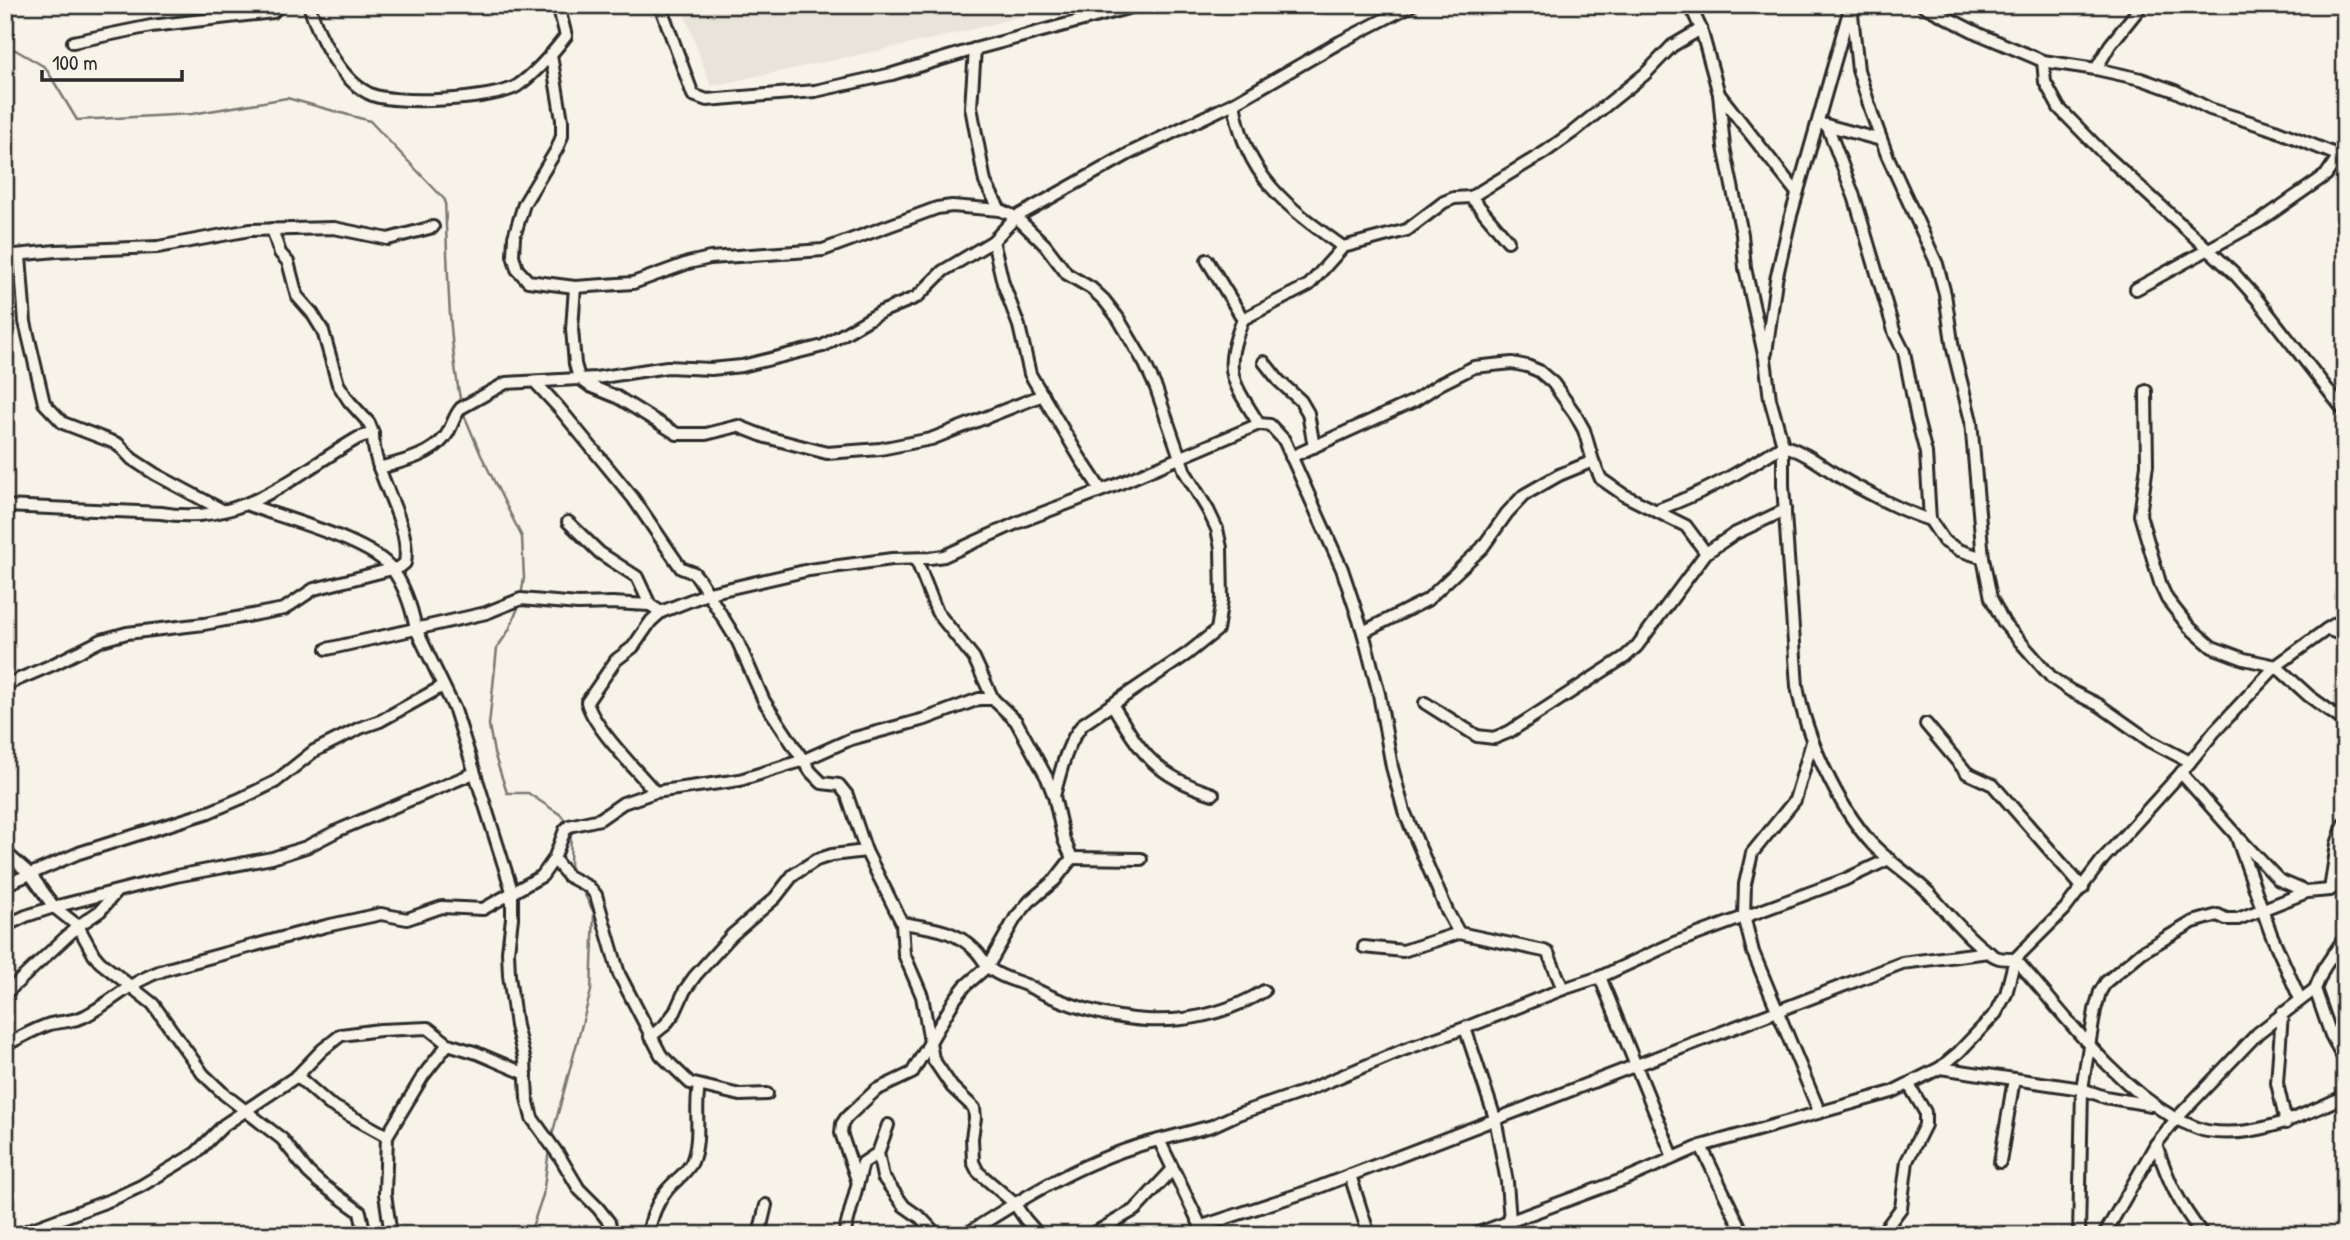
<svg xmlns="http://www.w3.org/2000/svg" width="2350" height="1240" font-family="'Patrick Hand',sans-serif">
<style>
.built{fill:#e8e4da}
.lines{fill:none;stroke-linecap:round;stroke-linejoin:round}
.stream{stroke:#7a7874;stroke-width:2.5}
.minor-casing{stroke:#2b2b2b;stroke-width:16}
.minor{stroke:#f7f3e8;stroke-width:10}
</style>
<rect width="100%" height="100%" fill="#f7f3e8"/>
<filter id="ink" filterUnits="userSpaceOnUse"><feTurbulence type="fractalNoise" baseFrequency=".0143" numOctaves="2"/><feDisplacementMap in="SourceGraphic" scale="14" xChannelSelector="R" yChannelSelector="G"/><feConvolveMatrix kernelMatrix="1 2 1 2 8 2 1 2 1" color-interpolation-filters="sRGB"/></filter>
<g filter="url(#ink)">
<path class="built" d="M681,5h384l-127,33 -227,48z"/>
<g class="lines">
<g class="stream">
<path d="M5,60l7,-12 33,19 32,53 115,-6 95,-16 83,23 75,79c3,68 3,137 16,204"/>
<path d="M462,410l19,45 41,82 2,41 -3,18"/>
<path d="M520,603l-11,27 -12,18 -8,77 5,28 13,40h21l33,22 6,8"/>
<path d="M571,829l-1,36 3,9"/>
<path d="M551,1139l40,-148 3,-78 -12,-24"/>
<path d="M510,1235l21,-5 12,-35 6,-46"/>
</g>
<g class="minor-casing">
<g id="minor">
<path d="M309,5c9,30 30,73 59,88 22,13 127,7 149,-7 19,-13 35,-32 49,-50l-8,-31"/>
<path d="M660,5l33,90 14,5 108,-9 77,-17 83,-25 164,-44"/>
<path d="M1690,5l11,24 18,65 5,53 18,87 3,34 20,91 5,40 13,46v40l14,201c9,51 40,119 75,158 17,18 39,31 57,49 15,16 49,58 70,65 5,1 11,1 16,1 50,55 95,122 161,160l82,-86 57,-44 9,-21 21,-31"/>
<path d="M1851,5l7,65 15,47 14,38 50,109 8,30 8,55 18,72 12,137 8,40 13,25 48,55 19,13 28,14 51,36 40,21"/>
<path d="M1922,5l57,29 64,27 53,8 45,10 34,12 35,18 65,21 70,28"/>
<path d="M73,42l78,-16 122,-14 6,-7"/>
<path d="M975,49l-4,58 14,75 15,28 16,7 29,28 22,29 24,14 13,12 14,18 27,46 11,24 29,84 23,38 9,19 4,19 1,51 -5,31 -30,24 -104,70c-17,20 -22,47 -29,72"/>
<path d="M551,55l11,65v16l-5,13 -33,55 -10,33 -1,18 4,14 11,12 47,6 58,-4 55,-20 22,-5 113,-8 114,-42 15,-2 48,4"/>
<path d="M2043,61l2,21 14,26 44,45 130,119 24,27 88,113"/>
<path d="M2096,69l14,-24 32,-40"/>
<path d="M1719,94l78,99"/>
<path d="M1234,103c11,73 53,104 109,144"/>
<path d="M1822,124l59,16"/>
<path d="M1827,125l28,74 40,135 9,18 13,67 9,34 4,67 14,21 15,9 24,8"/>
<path d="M1471,197l74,-45 28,-20 72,-58 27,-28 29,-17"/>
<path d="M993,241l10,42 16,43 11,48 50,84 21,32"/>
<path d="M1508,241l-37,-44 -17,1 -10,4 -37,28 -64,17 -34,38 -66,34c-20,52 -13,59 16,105l11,1 14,15 58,129 21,63 16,62 13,73 12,44 43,100 12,22 85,18 4,2 15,36"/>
<path d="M5,256l51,-5 102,-4 92,-17 84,-2 54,11 45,-12"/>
<path d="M20,256l5,66 19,81 19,20 55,21 14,15 23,15 69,37"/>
<path d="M1207,260l36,59"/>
<path d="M575,287l-3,42 3,35 4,14 11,8 27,11 60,37h29l32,-8 28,11 61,16 53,-4 51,-10 112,-44"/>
<path d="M2136,289l124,-68 66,-46 12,-18"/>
<path d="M1766,353l10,-73 14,-61 58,-204"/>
<path d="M1264,362l15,19 22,20 7,12 6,34"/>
<path d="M536,383l23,25 74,90 48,70 13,5 5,6 39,63 26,59 47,71 11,11 17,2 8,10 19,56 36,72 2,31 18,42 11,63 19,28 22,21 1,10 -3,20 1,24 5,10 36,31 11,16 14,16"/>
<path d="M2146,391l1,74 -7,50 21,71 6,13 22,28 23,20 32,12 32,7 33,30 36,26"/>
<path d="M1291,457l123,-56 26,-17 34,-17 38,-4 15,3 12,5 14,12 22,31 9,16 9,31 8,18 23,16 62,31 20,27 28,-19 51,-24"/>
<path d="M379,468c22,-6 51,-12 66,-31 7,-9 8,-20 16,-29l45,-25 90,-5 71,-11 44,2 31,-3 81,-20 58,-34 36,-15 26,-26 50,-30 23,-24 116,-65 102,-49 106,-61 72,-37"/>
<path d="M249,505c35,14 121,35 143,64 12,16 20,40 24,60l39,81 57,181v27l-4,33 1,24 7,51 9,35 2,37 5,20 28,39 19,32 19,19 11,14 4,13"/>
<path d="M5,506l156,7c82,14 131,-37 197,-75l15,-5 -4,-10 -20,-22 -11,-17 -15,-53 -11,-18 -15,-17 -9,-34 -8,-9 -8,-24"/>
<path d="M1657,510c48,-18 83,-37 126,-65 29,10 42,24 67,38 26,14 52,28 80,37"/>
<path d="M568,522l32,31 37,24 13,28 11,7 48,-19 100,-23 83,-11 38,-1 14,-2 75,-34 97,-37 143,-61"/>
<path d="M916,559l21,53 37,46 19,41"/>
<path d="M2327,629l18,7"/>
<path d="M1363,632l64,-32 55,-52 25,-35 17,-18 35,-20 34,-14"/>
<path d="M327,649l159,-36 35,-14 57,5 34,-1 38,2"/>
<path d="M5,685l47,-20 50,-25 25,-7 77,-9 80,-15 30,-20 86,-22 5,-4c7,-41 -33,-87 -32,-130"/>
<path d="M1425,703l52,33 17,2 15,-6 116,-75 12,-11 69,-93"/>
<path d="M1112,704c30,50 43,72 101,90"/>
<path d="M1926,724l41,49 26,12 90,103"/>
<path d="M1812,742l-17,58 -43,53 -7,31 -1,32 9,36 66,159"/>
<path d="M2181,773l55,62 35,99 29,65"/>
<path d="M655,792c-18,-22 -62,-65 -68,-90l29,-42 17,-13 18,-26 10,-9"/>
<path d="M2240,839l39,41 28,12"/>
<path d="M5,852l26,23 23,32 24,19 16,29 6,7 53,42 50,70 21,20 58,45 26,33 12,11 40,29 5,23"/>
<path d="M1072,858l69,1"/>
<path d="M554,859l14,17 21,11 7,8 23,79 42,81 29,28 50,12 27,-1"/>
<path d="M5,885l74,-32 130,-41 33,-14 33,-16 39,-31 46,-23 20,-7 63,-35"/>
<path d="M2330,890l7,-46 8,-22"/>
<path d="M902,923c28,5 53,6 74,28 6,6 10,15 17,20 10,7 24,10 35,15 76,38 160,51 236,5"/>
<path d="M5,926l21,-10 28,-9 122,-31 96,-18 34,-11 33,-17 135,-57"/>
<path d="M1364,947l39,4 56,-18"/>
<path d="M2333,954l12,10"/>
<path d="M1600,977l73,180"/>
<path d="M2315,989l16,46 14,26"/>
<path d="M5,994l73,-68 22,-15 16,-19"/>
<path d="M2282,1013l-5,70 9,40"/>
<path d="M1465,1028l30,90 12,64 3,39"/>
<path d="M650,1037l15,-12 10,-13 10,-22 10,-14 37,-41 43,-37 18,-23 23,-15 16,-5 34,-4"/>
<path d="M5,1045c15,-7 29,-16 45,-21 13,-3 25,-2 37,-9 31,-17 43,-34 80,-46l159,-43 55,-12 26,5 35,-12 41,2 59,-33 12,-17 11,-29 4,-4 31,-7 23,-16 32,-11 85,-12 64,-20 47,-21 74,-20 54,-20h14l23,22 31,57 7,18 10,44 8,18 -17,22 -25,21 -14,16 -28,49 -23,20 -10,13 -43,74 -36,17 -30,28 -4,6 -1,9 16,47"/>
<path d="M1940,1068l142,21 23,8 46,8"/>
<path d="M297,1076l32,28 58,32 -2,58 6,41"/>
<path d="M888,1125l-10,28 5,24 21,29 17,12 16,17"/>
<path d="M387,1136l36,-60 25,-32 29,9 49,21"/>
<path d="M1159,1140l53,-14 26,-12 68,-23 97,-41 62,-22 98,-39 37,-12 74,-34 170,-63 45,-21"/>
<path d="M2156,1144c12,37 23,60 47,91"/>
<path d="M1701,1146l43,89"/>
<path d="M2000,1162l14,-83"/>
<path d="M1350,1175l19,60"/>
<path d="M1202,1226l107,-35 593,-228 87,-11"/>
<path d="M16,1235l97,-36 28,-13 55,-33 28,-28 73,-49 25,-26 19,-15 39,-5 48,-2 20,16"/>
<path d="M648,1235c3,-17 8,-32 19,-45 8,-10 19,-16 25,-28 10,-25 2,-51 7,-76"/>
<path d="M763,1235l-2,-9 5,-21"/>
<path d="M844,1235l19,-72 15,-10"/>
<path d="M965,1235c60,-39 124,-78 194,-95l46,95"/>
<path d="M1091,1235l45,-26 37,-40"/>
<path d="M1473,1235l157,-58 71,-31 191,-54 48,-24 19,-16 37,-39 10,-19 9,-35 50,-50 38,-50 78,-86 34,-42 61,-65 51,-37 18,-11"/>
<path d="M1881,1235l20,-27 6,-47 18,-36v-13l-16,-27"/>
<path d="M2079,1235l3,-146 13,-79 5,-18 6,-10 36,-30 51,-30 25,-7 8,4h12l69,-27 23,-2 15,-9"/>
<path d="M2104,1235l52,-91 20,-25c10,4 20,10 31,12 49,8 95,-15 138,-35"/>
</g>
</g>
<use href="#minor" class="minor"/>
</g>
</g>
<rect width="2350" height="1240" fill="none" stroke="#f7f3e8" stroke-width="28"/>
<rect x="14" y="14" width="2322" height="1212" fill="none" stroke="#2b2b2b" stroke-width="2.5" filter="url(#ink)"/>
<path d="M42 70v10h140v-10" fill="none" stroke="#2b2b2b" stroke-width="3.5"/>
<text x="52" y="70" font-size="21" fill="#2b2b2b" stroke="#f7f3e8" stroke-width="5" paint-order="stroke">100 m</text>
</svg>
